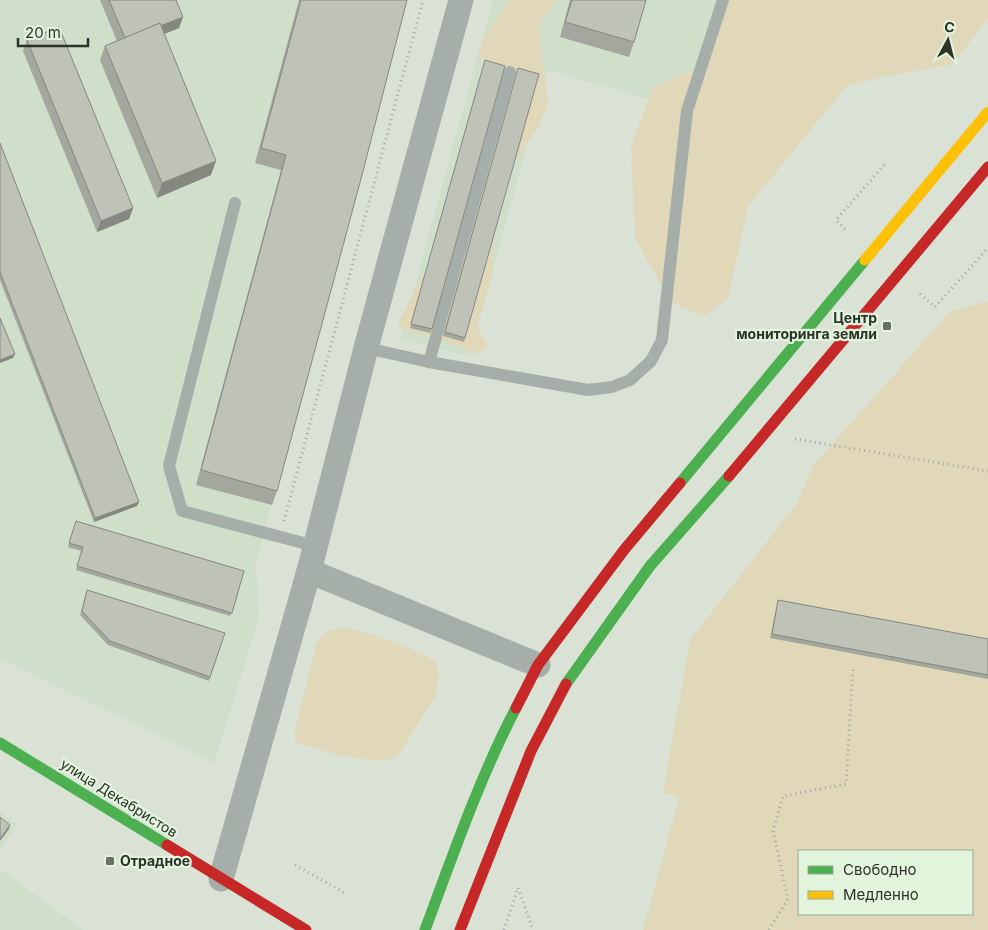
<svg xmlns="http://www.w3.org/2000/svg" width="988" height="930" font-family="Inter,sans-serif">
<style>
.built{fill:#cfdfc9}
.green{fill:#e0d8b9;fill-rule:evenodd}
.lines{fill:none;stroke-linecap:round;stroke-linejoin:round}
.path{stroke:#a0a6a1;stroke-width:3;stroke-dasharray:1 4;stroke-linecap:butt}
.lane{stroke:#a5aea9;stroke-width:12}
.street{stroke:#a5aea9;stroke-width:25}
.fast{stroke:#4caf50;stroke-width:11}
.slow{stroke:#ffc107;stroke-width:11}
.jam{stroke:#c62828;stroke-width:11}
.wall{fill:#a3a79d}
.shaded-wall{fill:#858880}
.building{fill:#bec2b7;stroke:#858880}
.poi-dot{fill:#697065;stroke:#e3f4dd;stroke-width:2}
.labels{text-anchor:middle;stroke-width:4.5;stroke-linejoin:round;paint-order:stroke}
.poi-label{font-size:14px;font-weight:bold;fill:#2c3329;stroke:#e3f4dd;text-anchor:end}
.street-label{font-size:14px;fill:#2c3329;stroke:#e3f4dd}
</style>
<rect width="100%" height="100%" fill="#d9e2d5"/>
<g class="built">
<path d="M0,0h405l-48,190 -101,371 3,57 -45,145 -214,-105z"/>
<path d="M493,0h247l-40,114 -153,-44 -77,286 -70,-16z"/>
<path d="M0,812l17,13 -17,25z"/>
<path d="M0,869l83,61h-83z"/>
</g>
<g class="green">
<path d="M509,0h48l-16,21 -2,11 9,71 -10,24 -21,30 -25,63 2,47 -17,59 11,21 -11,7 -45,-18 -25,-4 -9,-8 25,-50 25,-34 45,-165 -15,-22 4,-12z"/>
<path d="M723,0h265v18l-35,46 -70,13 -36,9 -99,120 -20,93 -25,17 -33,-14 -35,-64 -4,-92 22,-59 48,-20z"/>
<path d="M988,301v629h-345l36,-132 -16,-6 27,-152 107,-137 17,-39 137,-153zM799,851h173v63h-173z"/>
<path d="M343,628c33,6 63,17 92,33l4,11 -3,23 -37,59 -11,6 -12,1 -37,-6 -43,-12 -1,-12 21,-85c6,-13 13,-17 27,-18z"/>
</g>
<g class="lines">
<g class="path">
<path d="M845,229l-9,-9 49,-56"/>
<path d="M920,294l15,13 51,-57"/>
<path d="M795,439l193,32"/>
<path d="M284,521l139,-521"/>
<path d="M295,865l50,28"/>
<path d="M518,888l15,42"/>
<path d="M504,930l14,-42"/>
<path d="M769,930l19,-31 -15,-68 10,-35 63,-12 7,-115"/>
</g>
<g class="lane">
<path d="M235,203l-66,263 13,45 133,35"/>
<path d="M366,348l63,14 159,28 24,-3 18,-7 21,-19 11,-21 25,-229 36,-111"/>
<path d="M429,362l81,-290"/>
</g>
<g class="street">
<path d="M309,571l229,94"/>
<path d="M221,879l88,-308 57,-223 95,-348"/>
</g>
<g class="fast">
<path d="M680,483l185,-223"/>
<path d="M566,684l84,-118 79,-90"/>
<path d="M0,743l167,102"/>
<path d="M425,930c28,-75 54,-151 91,-222"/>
</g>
<path class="slow" d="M865,260l123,-148"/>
<g class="jam">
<path d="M729,476l259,-309"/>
<path d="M516,708l22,-43 86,-115 56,-67"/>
<path d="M167,845l139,85"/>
<path d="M460,930l71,-179 35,-67"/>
</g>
</g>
<g class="wall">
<path d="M100,0h76l3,28 -15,6 47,141 -54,23 -57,-138 5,-14 12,-5z"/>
<path d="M299,0h108l-130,491 -5,14 -76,-20 85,-315 -26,-7z"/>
<path d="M570,0h76l-12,42 -5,15 -69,-20z"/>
<path d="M27,40l106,168 -4,11 -32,13 -74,-181z"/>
<path d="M484,64l-52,265 -2,4 -20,-5z"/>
<path d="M517,72l-52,266 -1,4 -21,-6z"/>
<path d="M0,143l137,363 -43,16 -94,-242z"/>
<path d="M76,521l156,92 -2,3 -154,-46 5,-19 -13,-4z"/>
<path d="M87,590l138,43 -16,48 -101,-36 -28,-30z"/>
<path d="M778,600l210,39v40l-218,-41z"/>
</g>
<g class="shaded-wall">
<path d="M183,17l-4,11 -58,23 5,-11z"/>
<path d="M216,161l-5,14 -54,23 5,-15z"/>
<path d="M133,208l-4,11 -32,13 4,-11z"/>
<path d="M15,354l-2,4 -13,5v-3z"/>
<path d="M139,502l-2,4 -43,16 1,-4z"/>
<path d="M10,825l-1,4 -9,12v-2z"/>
</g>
<g class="building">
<path d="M109,0h67l7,17 -23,9v-3l-35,15z"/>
<path d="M301,0h106l-45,175 -85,316 -76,-21 85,-315 -25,-7z"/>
<path d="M572,0h74l-12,42 -69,-20z"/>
<path d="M160,23l56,138 -54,22 -57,-137z"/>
<path d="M59,27l74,181 -32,13 -74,-181z"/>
<path d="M485,60l20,6 -73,263 -21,-5z"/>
<path d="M518,68l21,6 -74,264 -20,-6z"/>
<path d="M0,143l139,359 -44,16 -95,-246z"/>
<path d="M0,318l15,36 -15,6z"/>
<path d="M76,521l168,50 -12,42 -155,-47 6,-19 -14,-4z"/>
<path d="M87,590l138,43 -15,44 -100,-36 -28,-30z"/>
<path d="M778,600l210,39v36l-216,-41z"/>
<path d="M0,817l10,8 -10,14z"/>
</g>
<g class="poi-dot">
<rect x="882" y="321" width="10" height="10" rx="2.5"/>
<rect x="105" y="856" width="10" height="10" rx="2.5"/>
</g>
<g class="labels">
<g class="poi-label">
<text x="877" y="323">Центр<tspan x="877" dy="16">мониторинга земли</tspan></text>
<text x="120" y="866" text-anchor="start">Отрадное</text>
</g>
<g class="street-label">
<text transform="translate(119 798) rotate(32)" y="5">улица Декабристов</text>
</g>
</g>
<rect x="798" y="850" width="175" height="65" fill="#e3f4dd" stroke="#9aa795"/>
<rect x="808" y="866" width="25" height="8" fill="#4caf50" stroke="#9aa795"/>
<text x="843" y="875" font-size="15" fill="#2c3329">Свободно</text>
<rect x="808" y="891" width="25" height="8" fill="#ffc107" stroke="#9aa795"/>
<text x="843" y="900" font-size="15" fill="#2c3329">Медленно</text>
<g transform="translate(948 40) rotate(7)" stroke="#e3f4dd" stroke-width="4" paint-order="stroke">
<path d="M0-4L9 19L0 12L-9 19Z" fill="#2c3329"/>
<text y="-8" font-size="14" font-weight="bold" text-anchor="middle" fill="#2c3329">С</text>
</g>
<path d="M18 38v8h70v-8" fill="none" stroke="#2c3329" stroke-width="2.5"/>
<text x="25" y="38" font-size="15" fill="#2c3329" stroke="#e3f4dd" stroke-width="4" paint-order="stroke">20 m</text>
</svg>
